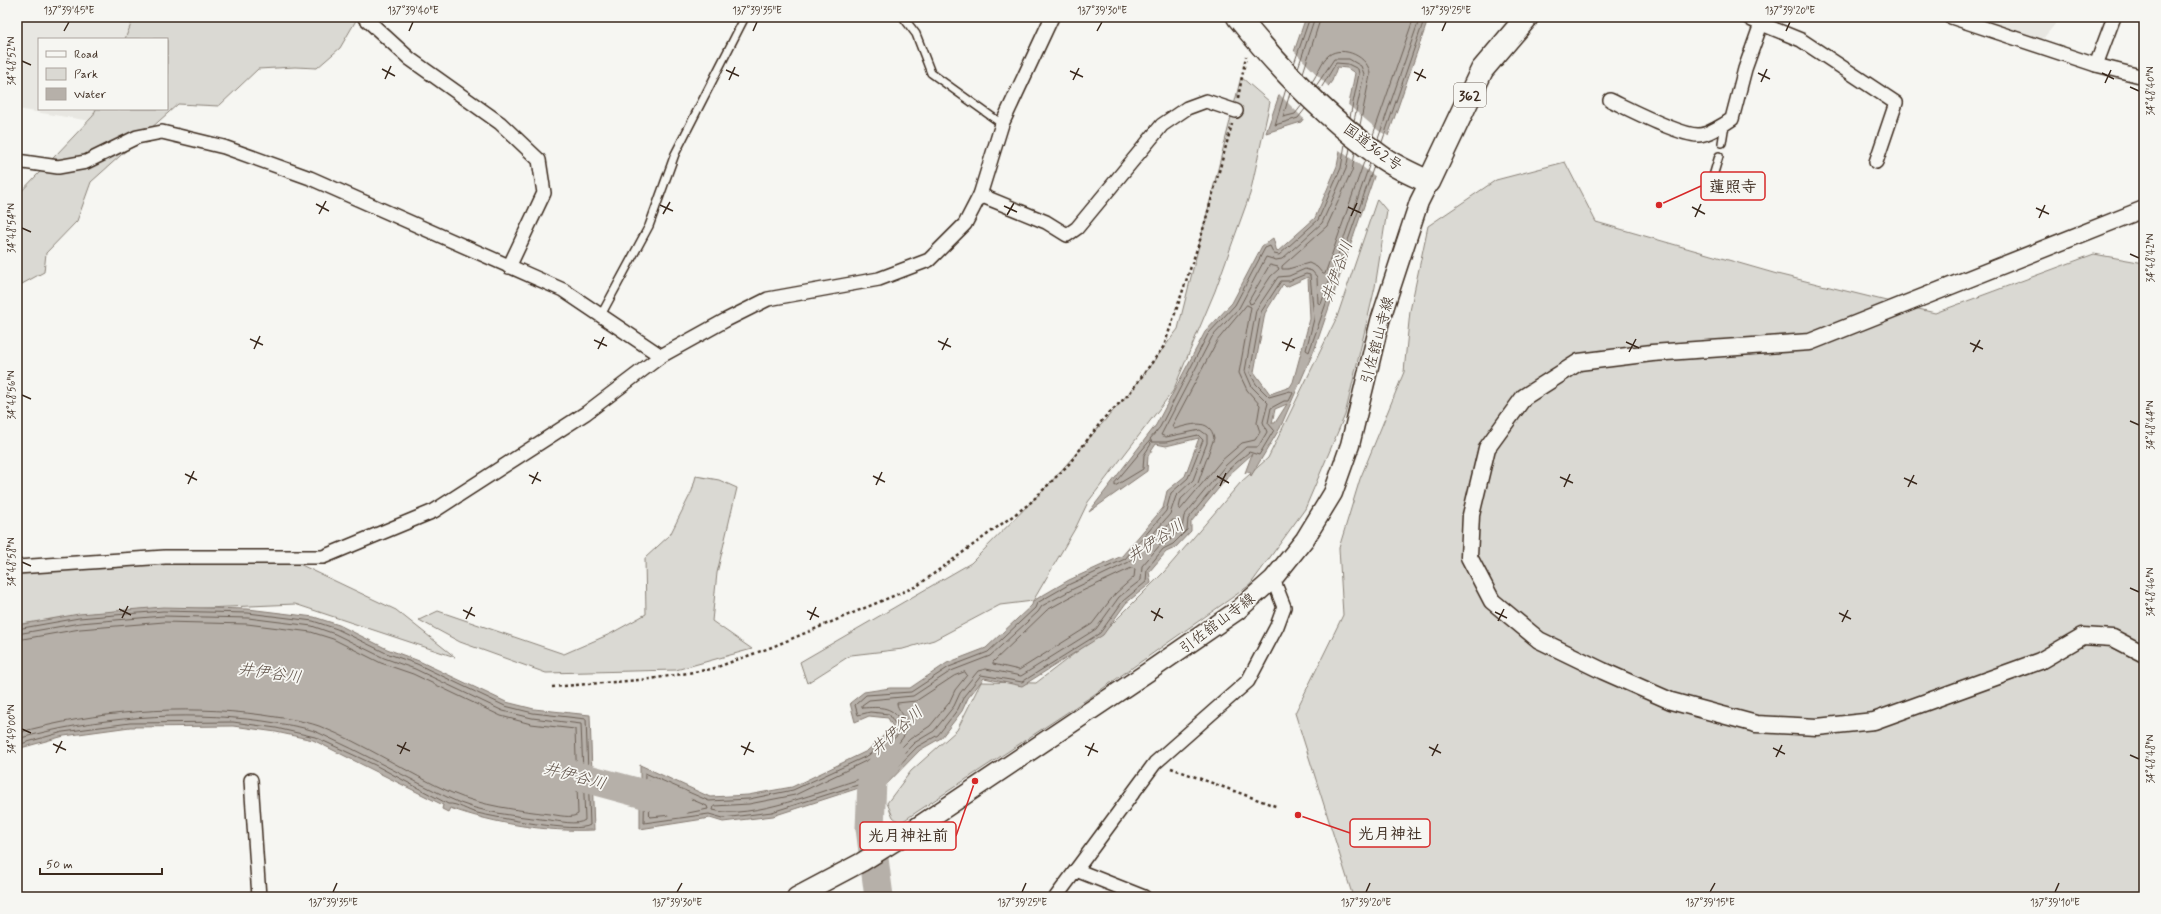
<svg xmlns="http://www.w3.org/2000/svg" width="2161" height="914" font-family="Mynerve,'Klee One',sans-serif">
<style>
.built{fill:#e8e7e2}
.green{fill:#dad9d3;stroke:#8a8278}
.water{fill:#b6b0a9;stroke:#857a71;fill-rule:evenodd}
.pier{fill:#f6f6f2}
.lines{fill:none;stroke-linecap:round;stroke-linejoin:round}
.shore{stroke:#6c6056;stroke-width:1}
.river{stroke:#b6b0a9;stroke-width:29}
.service-casing{stroke:#3b2a1e;stroke-width:10}
.minor-casing{stroke:#3b2a1e;stroke-width:16}
.tertiary-casing{stroke:#3b2a1e;stroke-width:19}
.secondary-casing{stroke:#3b2a1e;stroke-width:21}
.trunk-casing{stroke:#3b2a1e;stroke-width:25}
.path{stroke:#3b2a1e;stroke-width:2.5;stroke-dasharray:3 3;stroke-linecap:butt}
.service{stroke:#f6f6f2;stroke-width:7}
.minor{stroke:#f6f6f2;stroke-width:13}
.tertiary{stroke:#f6f6f2;stroke-width:16}
.secondary{stroke:#f6f6f2;stroke-width:18}
.trunk{stroke:#f6f6f2;stroke-width:22}
.ticks{fill:none;stroke:#3b2a1e;stroke-width:1.5}
.labels{text-anchor:middle;stroke-width:3.5;stroke-linejoin:round;paint-order:stroke}
.shield{fill:#f6f6f2;stroke:#73675e;stroke-width:1}
.shield-label{font-size:14px;font-weight:bold;fill:#3b2a1e}
.street-label{font-size:15px;fill:#3b2a1e;stroke:#f6f6f2}
.water-label{font-size:16px;font-style:italic;fill:#605248;stroke:#f6f6f2}
.leader{fill:none;stroke:#d62828;stroke-width:1.5}
.callout-dot{fill:#d62828;stroke:#f6f6f2;stroke-width:1.5}
.callout{fill:#f6f6f2;stroke:#d62828;stroke-width:1.5}
.callout-label{font-size:16px;text-anchor:middle;font-weight:bold;fill:#3b2a1e}
.neatline{fill:none;stroke:#3b2a1e;stroke-width:1.5}
.ticks-label{font-size:10px;text-anchor:middle;fill:#3b2a1e}
</style>
<rect width="100%" height="100%" fill="#f6f6f2"/>
<filter id="ink" filterUnits="userSpaceOnUse"><feTurbulence type="fractalNoise" baseFrequency=".025" numOctaves="2"/><feDisplacementMap in="SourceGraphic" scale="8" xChannelSelector="R" yChannelSelector="G"/><feConvolveMatrix kernelMatrix="1 2 1 2 8 2 1 2 1" color-interpolation-filters="sRGB"/></filter>
<g filter="url(#ink)">
<g class="built">
<path d="M17,17h117l-9,22h-86v70h57l-5,12 -74,-12z"/>
<path d="M1975,17h86l-19,23z"/>
</g>
<g class="green">
<path d="M134,17h224l-18,31 -23,20 -22,-1 -37,2 -39,37 -41,-2 -87,78 -14,39 -31,32 -2,19 -22,12 -5,-1v-87l76,-80 3,-7h71v-70h-42z"/>
<path d="M1241,77l29,25 -20,92 -35,97 -42,100 -85,111 -12,25 -43,74 -33,4 -66,35 -31,9 -52,6 -44,28 -7,-21 171,-99 81,-82 82,-94 44,-58z"/>
<path d="M1565,162l31,60 181,52 158,39 159,-59 50,9v634h-791l-58,-184 48,-98 -4,-67 21,-69 44,-107 6,-61 18,-85 68,-46z"/>
<path d="M1377,199l10,12 -12,76 -30,128 -40,94 -55,76 -158,111 -192,127 -7,-6 -6,-14 24,-32 46,-41 24,-48 55,1 73,-56 55,-55 77,-90 27,-24 69,-141z"/>
<path d="M696,476l23,4 18,8 -20,85 -5,48 40,28 -76,21 -130,3 -86,-31 -41,-22 19,-9 126,43 46,-20 36,-20 -1,-56 25,-23 22,-44z"/>
<path d="M295,562l101,48 59,47 -160,-53 -201,9 -77,12v-60z"/>
</g>
<g class="water">
<path d="M1306,17h123l-114,331 -35,80 -29,48 -1,-4 -5,1 7,-19 -20,18 -41,50v9l-16,17 -9,4 -17,20 2,11 -25,20 -23,32 -81,51 -38,-8 -16,20 -6,13 -21,27 -21,12 -41,42 -14,-6 -92,30 -50,6 -13,-4 -70,11v-64l70,32 38,-2 44,-8 75,-36 26,-24 -5,-9 -19,-2 -14,6 -5,-19 14,-11 26,-4h20l37,-25 39,-15 46,-43 1,-4 36,-21 53,-24 41,-48 4,-17 18,-15 14,-38 -33,8 -10,-2 -8,12 -1,15 -58,41 67,-87 49,-93 27,-29 30,-57 11,-8 4,14 38,-34 22,-52 18,-93 -8,-5 -10,-1 -5,14 -31,41 -35,11zM1308,277l2,42 -17,63 -3,5 -20,7 -16,-22 11,-59 18,-29 3,3zM1287,404l-12,19h-3l3,-14z"/>
<path d="M163,607l85,2 66,8 25,8 48,24 32,12 87,41 28,7 56,6 4,115c-48,2 -98,-6 -144,-22l-2,4 -6,-3 1,-4 -130,-65 -37,-8 -43,-6 -103,1 -66,9 -47,13v-124l62,-11z"/>
</g>
<g class="pier">
<path d="M1293,50l36,37 -24,33 -27,-27z"/>
<path d="M1346,103l33,28 11,6 -14,40 -38,-28z"/>
</g>
<g class="lines">
<g class="shore">
<path d="M1294,64l16,-47"/>
<path d="M1298,68l17,-51"/>
<path d="M1303,73l18,-56"/>
<path d="M1312,82c6,-8 9,-21 17,-27 14,-10 41,2 41,20l-10,50"/>
<path d="M1316,86l18,-27h15l12,7 3,8 -10,47"/>
<path d="M1286,89l-11,36 23,-7 7,-9"/>
<path d="M1320,90l16,-27 12,1 10,5 1,5 -9,43"/>
<path d="M1290,93l-7,24 12,-3 7,-9"/>
<path d="M1373,135l41,-118"/>
<path d="M1378,139l42,-122"/>
<path d="M1382,142l43,-125"/>
<path d="M1345,144l-4,24 -23,52 -39,35 -5,-1 -4,-8 -5,2 -30,57 -27,29 -48,93 -10,12 2,3h14l32,-7 5,5 -15,38 -17,15 -5,18 -41,48 -55,25 -33,19 -2,5 -47,44 -39,15 -38,25 -45,3 -11,10 3,10 12,-3 19,2 8,13 -2,3 -26,25 -76,35 -44,9 -40,2 -64,-28 -1,50 65,-9 14,4 49,-6 92,-29 14,4 39,-40 21,-12 20,-26 6,-13 17,-21 41,7 78,-49 23,-32 23,-19 1,-13 16,-20 10,-5 14,-14 1,-11 41,-50 20,-17 10,3 15,-25 -6,-7 3,-15 13,-7h5l4,-8 -3,-2 -21,6 -13,-13 -6,-11 11,-61 20,-31h8l17,-7 4,1 4,44 -8,31 3,2 65,-186"/>
<path d="M1350,148l-4,21 -24,54 -40,36 -6,1 -10,-3 -27,51 -27,29 -51,98 5,2 34,-7 7,5v8l-14,37 -17,16 -6,18 -41,48 -56,27 -31,17 -4,6 -48,44 -39,15 -38,25 -44,4 -7,5v3c18,-1 33,-3 40,18l-3,8 -27,24 -77,37 -46,9 -35,2 -1,4c36,11 113,-21 150,-32l14,3 37,-38 20,-12 20,-25 6,-13 18,-22 8,-2 35,7 75,-47 23,-32 22,-17 1,-14 18,-21 10,-5 12,-12 2,-12 41,-50 21,-19h12l9,-15 -4,-10 5,-19 -16,-16 -7,-16 11,-61 22,-33 11,-1 16,-7 7,2 5,6 1,26 3,1 49,-141"/>
<path d="M1355,152l-3,19 -25,55 -45,40v3h6l21,-6 8,4 6,7h2l40,-115"/>
<path d="M1270,265l8,2 1,2 -8,7 -18,27 -3,1 -1,-3z"/>
<path d="M1247,305l4,2 -12,66 8,17 13,15 -3,18 3,9 -5,8 -13,3 -21,18 -41,49 -1,-2 2,-9 17,-16 16,-45c-4,-21 -25,-13 -40,-9l-2,-3 45,-85z"/>
<path d="M1150,441l1,3 -7,11 -1,14 -28,17v-3z"/>
<path d="M1173,520l3,1v4l-9,10 -4,1 -1,-3z"/>
<path d="M1132,568l3,1 -1,8 -19,17 -23,30 -73,46 -26,-6v-2l54,-52 29,-16z"/>
<path d="M17,629l62,-11 84,-7 85,2 65,8 24,8 49,24 31,11 88,42 28,7 53,6 4,106c-12,9 -95,-8 -113,-12 -9,-2 -20,-10 -29,-9l-73,-39 -60,-28 -39,-9 -43,-6 -103,1 -67,9 -46,13"/>
<path d="M17,634l63,-11 83,-7 85,2 64,8 23,8 49,24 31,11 88,42 29,7 49,6 4,96c-8,6 -26,1 -36,0 -32,-4 -71,-7 -100,-22 -44,-21 -86,-45 -130,-65 -16,-7 -38,-9 -56,-12 -83,-11 -166,-4 -246,18"/>
<path d="M17,640l63,-11 84,-7 83,2 64,8 22,7 48,24 32,11 88,42 30,8 44,5 3,85c-6,5 -21,1 -29,0 -32,-4 -67,-8 -97,-21 -45,-20 -87,-49 -133,-67 -17,-6 -38,-8 -56,-11 -83,-11 -166,-4 -246,18"/>
<path d="M965,672l2,3 -12,15 -6,13 -19,23 -20,13 -34,34 -10,-2v-3c12,-6 46,-30 41,-46 -2,-6 -10,-13 -10,-19l19,-2 38,-25z"/>
<path d="M649,781l58,25 1,3 -25,5 -33,3z"/>
<path d="M657,790l30,13 1,3 -32,4 -1,-18z"/>
</g>
<g class="river">
<path d="M555,770l122,33"/>
<path d="M879,897l-9,-69 2,-47 18,-27"/>
</g>
<g class="service-casing">
<g id="service">
<path d="M903,17l13,17 15,39 71,51"/>
<path d="M1722,143l3,-19"/>
<path d="M1711,183l8,-27"/>
<path d="M601,315l48,-89 26,-72 70,-137"/>
</g>
</g>
<g class="minor-casing">
<g id="minor">
<path d="M364,17l46,42 90,64 39,37 5,33 -35,74"/>
<path d="M1748,17l4,3 49,20 95,63 -20,59"/>
<path d="M1951,17l145,48 48,12"/>
<path d="M2096,65l18,-48"/>
<path d="M1610,100c19,9 71,36 89,35 8,0 26,-11 33,-16l13,-50 16,-45"/>
<path d="M17,161l41,6 28,-5 51,-25 25,-5 62,15 86,31 253,112 98,66"/>
<path d="M980,195l66,27 21,13 10,-7 85,-103 25,-17 19,-7 30,10"/>
<path d="M17,567l148,-10h158l111,-46 152,-98 75,-57 65,-36 42,-21 111,-20 50,-19 36,-36 15,-29 22,-71 50,-107"/>
<path d="M251,780l8,117"/>
<path d="M1076,870l68,27"/>
<path d="M1056,897l99,-134 93,-82 29,-55 7,-19 -11,-28"/>
</g>
</g>
<g class="tertiary-casing">
<path id="tertiary" d="M2144,209l-334,133 -158,11 -73,9 -55,35 -37,51 -16,67 -2,42 23,44 47,39 64,31 68,30 85,23 61,3 57,-6 166,-60 43,-25 30,2 31,16"/>
</g>
<g class="secondary-casing">
<path id="secondary" d="M796,897l66,-35 40,-25 246,-165 90,-62 35,-31 32,-40 28,-46 17,-48 30,-124 39,-119 10,-20"/>
</g>
<g class="trunk-casing">
<path id="trunk" d="M1238,17c41,51 89,101 142,139 15,11 32,18 49,26l53,-112 45,-53"/>
</g>
<g class="path">
<path d="M1238,98l8,-42"/>
<path d="M552,687l99,-8 61,-10 60,-22 145,-61 112,-82 40,-40 35,-46 25,-24 35,-48 37,-109 31,-113"/>
<path d="M1171,768l107,39"/>
</g>
<use href="#service" class="service"/>
<use href="#minor" class="minor"/>
<use href="#tertiary" class="tertiary"/>
<use href="#secondary" class="secondary"/>
<use href="#trunk" class="trunk"/>
</g>
</g>
<path class="ticks" d="M64,31l5,-9M409,31l4,-9M753,31l4,-9M1097,31l5,-9M1442,31l4,-9M1786,31l4,-9M22,61l9,4M382,69l13,7M726,70l13,6M1070,71l13,6M1414,72l12,6M1758,73l12,6M2102,73l12,6M385,79l6,-13M729,80l6,-13M1073,80l6,-12M1417,81l6,-12M1761,82l6,-13M2105,83l6,-13M2130,87l9,4M316,204l13,7M660,205l13,6M1004,206l13,6M1348,207l13,6M1692,207l13,7M2036,208l13,6M319,214l7,-13M663,214l7,-12M1007,215l7,-12M1351,216l6,-13M1695,217l6,-13M2039,218l6,-13M22,228l9,4M2130,254l9,4M250,339l13,6M594,340l13,6M938,341l13,6M1282,342l13,6M1626,342l13,6M1970,343l13,6M254,349l6,-13M598,349l6,-12M942,350l6,-12M1286,351l6,-13M1629,352l7,-13M1973,352l7,-12M22,395l9,4M2130,421l9,4M185,474l12,6M529,475l12,6M873,476l12,6M1217,476l12,7M1560,477l13,6M1904,478l13,6M188,484l6,-13M532,484l6,-12M876,485l6,-13M1220,486l6,-13M1564,487l6,-13M1908,487l6,-12M22,562l9,4M2130,588l9,4M119,609l12,6M463,610l12,6M807,611l12,6M1151,611l12,7M1495,612l12,6M1839,613l12,6M122,618l6,-12M466,619l6,-12M810,620l6,-13M1154,621l6,-13M1498,621l6,-12M1842,622l6,-12M22,729l9,4M53,744l13,6M397,745l13,6M741,746l13,6M1085,746l13,6M1429,747l12,6M1773,748l12,6M56,753l6,-12M400,754l6,-12M744,755l6,-13M2130,755l9,4M1088,756l6,-13M1432,756l6,-12M1776,757l6,-12M333,892l4,-9M677,892l5,-9M1022,892l4,-9M1366,892l4,-9M1710,892l5,-9M2055,892l4,-9"/>
<g class="labels">
<rect class="shield" x="1454" y="83" width="32" height="24" rx="3"/>
<g class="shield-label">
<text x="1470" y="100">362</text>
</g>
<g class="street-label">
<text transform="translate(1373 147) rotate(36)" y="5">国道362号</text>
<text transform="translate(1377 340) rotate(-75)" y="5">引佐舘山寺線</text>
<text transform="translate(1217 623) rotate(-37)" y="5">引佐舘山寺線</text>
</g>
<g class="water-label">
<text transform="translate(1336 271) rotate(-70)" y="6">井伊谷川</text>
<text transform="translate(1155 540) rotate(-33)" y="6">井伊谷川</text>
<text transform="translate(270 672) rotate(8)" y="6">井伊谷川</text>
<text transform="translate(896 730) rotate(-42)" y="6">井伊谷川</text>
<text transform="translate(575 775) rotate(15)" y="6">井伊谷川</text>
</g>
</g>
<path class="leader" d="M1659 205L1701 186M1298 815L1350 833M975 781L956 836"/>
<g class="callout-dot">
<circle cx="1659" cy="205" r="4"/>
<circle cx="1298" cy="815" r="4"/>
<circle cx="975" cy="781" r="4"/>
</g>
<g class="callout">
<rect x="1701" y="172" width="64" height="28" rx="4"/>
<rect x="1350" y="819" width="80" height="28" rx="4"/>
<rect x="860" y="822" width="96" height="28" rx="4"/>
</g>
<g class="callout-label">
<text x="1733" y="192">蓮照寺</text>
<text x="1390" y="839">光月神社</text>
<text x="908" y="841">光月神社前</text>
</g>
<rect width="2161" height="914" fill="none" stroke="#f6f6f2" stroke-width="44"/>
<rect x="38" y="38" width="130" height="72" fill="#f6f6f2" stroke="#aba49d"/>
<rect x="46" y="51" width="20" height="6" fill="#f6f6f2" stroke="#aba49d"/>
<text x="74" y="58" font-size="12" fill="#3b2a1e">Road</text>
<rect x="46" y="68" width="20" height="12" fill="#dad9d3" stroke="#aba49d"/>
<text x="74" y="78" font-size="12" fill="#3b2a1e">Park</text>
<rect x="46" y="88" width="20" height="12" fill="#b6b0a9" stroke="#aba49d"/>
<text x="74" y="98" font-size="12" fill="#3b2a1e">Water</text>
<path d="M40 868v6h122v-6" fill="none" stroke="#3b2a1e" stroke-width="2"/>
<text x="46" y="868" font-size="12" fill="#3b2a1e" stroke="#f6f6f2" stroke-width="3" paint-order="stroke">50 m</text>
<rect x="22" y="22" width="2117" height="870" class="neatline"/>
<g class="ticks-label">
<text x="69" y="14">137°39'45"E</text>
<text x="413" y="14">137°39'40"E</text>
<text x="757" y="14">137°39'35"E</text>
<text x="1102" y="14">137°39'30"E</text>
<text x="1446" y="14">137°39'25"E</text>
<text x="1790" y="14">137°39'20"E</text>
<text transform="translate(11 61) rotate(-90)" y="4">34°48'52"N</text>
<text transform="translate(2150 91) rotate(-90)" y="4">34°48'40"N</text>
<text transform="translate(11 228) rotate(-90)" y="4">34°48'54"N</text>
<text transform="translate(2150 258) rotate(-90)" y="4">34°48'42"N</text>
<text transform="translate(11 395) rotate(-90)" y="4">34°48'56"N</text>
<text transform="translate(2150 425) rotate(-90)" y="4">34°48'44"N</text>
<text transform="translate(11 562) rotate(-90)" y="4">34°48'58"N</text>
<text transform="translate(2150 592) rotate(-90)" y="4">34°48'46"N</text>
<text transform="translate(11 729) rotate(-90)" y="4">34°49'00"N</text>
<text transform="translate(2150 759) rotate(-90)" y="4">34°48'48"N</text>
<text x="333" y="906">137°39'35"E</text>
<text x="677" y="906">137°39'30"E</text>
<text x="1022" y="906">137°39'25"E</text>
<text x="1366" y="906">137°39'20"E</text>
<text x="1710" y="906">137°39'15"E</text>
<text x="2055" y="906">137°39'10"E</text>
</g>
</svg>
